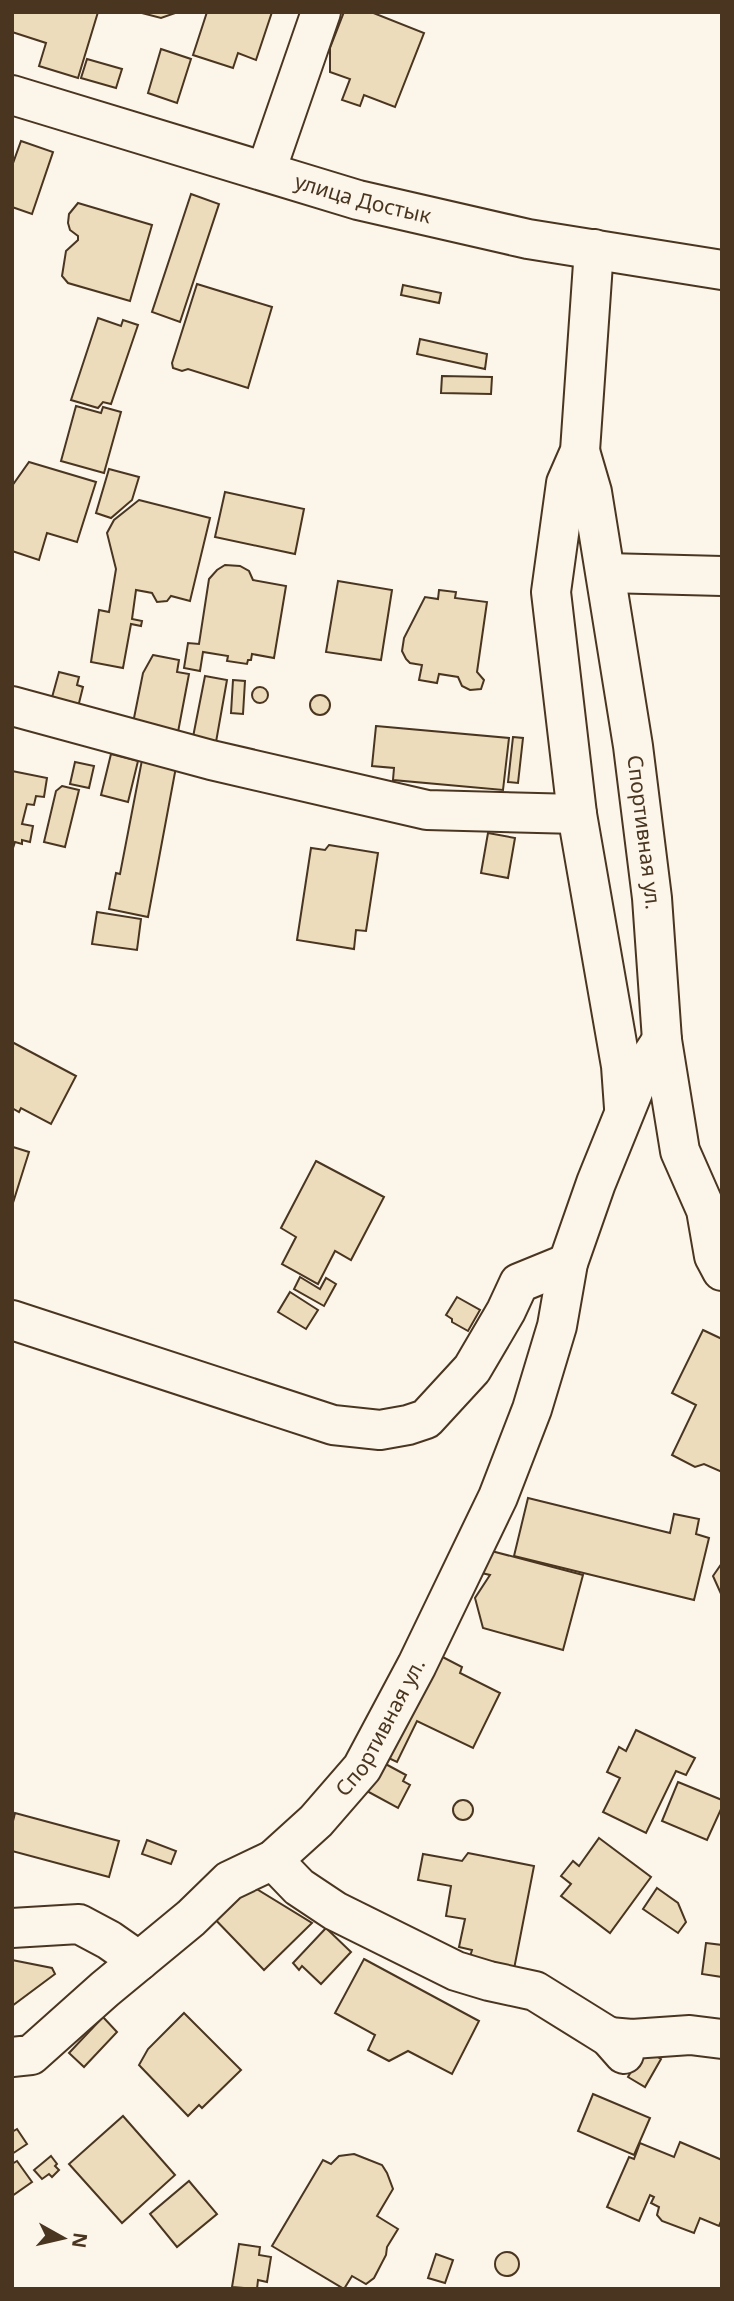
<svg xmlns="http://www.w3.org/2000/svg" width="734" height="2301" font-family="'Noto Sans',sans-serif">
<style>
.building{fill:#ecdcbc;stroke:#4a3520;stroke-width:2}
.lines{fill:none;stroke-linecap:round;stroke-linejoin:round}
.minor-casing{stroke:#4a3520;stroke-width:42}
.major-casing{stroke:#4a3520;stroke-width:42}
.minor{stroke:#fbf6e9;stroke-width:38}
.major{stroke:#fbf6e9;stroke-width:38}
.labels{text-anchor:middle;stroke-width:5;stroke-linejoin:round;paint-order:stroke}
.street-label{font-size:21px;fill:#4a3520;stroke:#fbf6e9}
</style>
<rect width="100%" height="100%" fill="#fbf6e9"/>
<g class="building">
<path d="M12,12h86l-20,66 -39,-12 7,-23 -34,-11z"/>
<path d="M138,12h40l-17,6z"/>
<path d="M207,12h65l-16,48 -18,-7 -5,15 -40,-13z"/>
<path d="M344,12h27l53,21 -29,74 -31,-12 -4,11 -18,-6 8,-21 -20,-7v-24z"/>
<path d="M161,49l30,10 -14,44 -29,-10z"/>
<path d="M87,59l35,10 -6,19 -35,-10z"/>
<path d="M21,141l32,11 -21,62 -20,-7v-41z"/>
<path d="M191,194l28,10 -39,118 -28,-10z"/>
<path d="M78,203l74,22 -22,76 -62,-18 -6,-7 4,-25 12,-11v-4l-8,-6 -2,-7 1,-9z"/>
<path d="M197,284l75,23 -24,81 -60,-19 -6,2 -9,-3 -1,-5z"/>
<path d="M403,285l38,8 -2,10 -38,-8z"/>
<path d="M98,318l23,8 2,-6 15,5 -27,79 -8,-2 -5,6 -27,-8z"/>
<path d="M420,339l67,15 -2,15 -68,-15z"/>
<path d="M442,376l50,1 -1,17 -50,-1z"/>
<path d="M76,406l25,7 2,-6 18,5 -17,61 -43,-12z"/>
<path d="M29,462l67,20 -19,60 -30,-9 -8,27 -27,-9v-65z"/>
<path d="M109,469l30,8 -7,23 -21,18 -15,-5z"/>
<path d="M225,492l79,17 -9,45 -80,-17z"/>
<path d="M139,500l71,18 -20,83 -19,-5 -4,5 -10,1 -5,-9 -16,-3 -4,29 10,2 -1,5 -10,-2 -8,44 -32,-6 8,-52 10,2 7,-43 -9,-36 7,-13z"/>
<path d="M225,565l15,1 9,5 4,9 33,6 -12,72 -22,-4 -1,6h-3l-1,4 -20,-3 1,-5 -25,-4 -3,19 -16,-3 4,-25 11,1 10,-65 8,-9z"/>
<path d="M338,581l54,9 -11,70 -55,-8z"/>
<path d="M439,590l17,2 -1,6 32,4 -10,70 7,8 -3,9 -11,1 -8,-4 -4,-9 -19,-3 -2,9 -18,-3 3,-15 -12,-2 -4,-4 -4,-8 2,-13 21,-41 13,2z"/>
<path d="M153,655l26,5 -2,12 12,2 -11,58 -45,-9 10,-50z"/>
<path d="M59,672l20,5 -2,8 6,2 -5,20 -27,-6z"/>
<path d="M205,676l22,4 -11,62 -23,-5z"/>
<path d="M233,680l12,1 -2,33 -12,-1z"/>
<circle cx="260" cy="695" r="8"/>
<circle cx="320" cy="705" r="10"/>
<path d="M376,726l133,12 -6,52 -110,-10 1,-12 -22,-2z"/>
<path d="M513,737l10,1 -5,45 -10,-1z"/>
<path d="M111,754l27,7 -10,41 -27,-7z"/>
<path d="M142,760l34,7 -28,150 -39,-8 7,-36 4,1z"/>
<path d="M75,762l19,4 -5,22 -19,-4z"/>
<path d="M12,771l35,7 -3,19 -8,-1 -2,9 -7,-1 -5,20 11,2 -3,16 -8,-2v4l-7,-2 -2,6z"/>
<path d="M62,786l17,4 -14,57 -21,-5 12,-51z"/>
<path d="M488,833l27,5 -7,40 -27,-5z"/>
<path d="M329,845l49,8 -12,78 -10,-1 -2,19 -57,-9 14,-92 14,2z"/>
<path d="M97,912l44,7 -4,31 -45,-6z"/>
<path d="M12,1042l64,34 -25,48 -30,-16 -2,4 -7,-4z"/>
<path d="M13,1147l16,5 -17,54v-55z"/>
<path d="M316,1161l68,36 -33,63 -16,-9 -17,33 -36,-20 14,-27 -15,-9z"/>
<path d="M300,1277l20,12 6,-11 10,6 -12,22 -30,-17z"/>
<path d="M290,1292l28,18 -12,19 -28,-17z"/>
<path d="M457,1297l23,13 -12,21 -16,-9v-3l-6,-4z"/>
<path d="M703,1330l19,9v133l-18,-8 -9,3 -23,-12 24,-50 -24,-12z"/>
<path d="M528,1498l142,35 4,-19 25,5 -3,15 13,4 -15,62 -180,-44z"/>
<path d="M480,1548l103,27 -20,75 -80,-22 -8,-30 15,-23 -17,-4z"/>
<path d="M722,1563v33l-9,-20z"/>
<path d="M433,1652l29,15 -2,6 40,20 -27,55 -56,-27 -20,41 -15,-7z"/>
<path d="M636,1730l59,28 -9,17 -10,-4 -30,62 -43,-21 17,-34 -13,-6 12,-25 7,4z"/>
<path d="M380,1761l26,14 -3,6 7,4 -12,23 -33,-18z"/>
<path d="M678,1782l44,18v7l-15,33 -45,-19z"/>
<circle cx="463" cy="1810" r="10"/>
<path d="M15,1813l104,28 -10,36 -97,-26v-26z"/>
<path d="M599,1838l52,39 -41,56 -49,-37 10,-12 -10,-8 12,-15 6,5z"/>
<path d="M147,1840l29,11 -5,13 -29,-10z"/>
<path d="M468,1853l66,13 -20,103 -45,-9 3,-10 -13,-3 6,-28 -19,-3 5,-30 -33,-6 5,-26 39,7z"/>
<path d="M242,1880l70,43 -48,47 -56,-58z"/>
<path d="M657,1888l21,15 8,19 -8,11 -35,-24z"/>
<path d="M326,1928l25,24 -30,32 -19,-18 -3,4 -6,-7z"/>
<path d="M706,1943l16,2v32l-20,-3z"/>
<path d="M364,1959l115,62 -27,53 -44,-23 -19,10 -21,-11 7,-15 -40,-22z"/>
<path d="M12,1960l40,8 3,6 -43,32z"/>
<path d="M184,2013l57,57 -39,38 -3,-3 -11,11 -49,-51 9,-16z"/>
<path d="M103,2017l14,15 -33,35 -15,-14z"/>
<path d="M644,2049l17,10 -16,28 -17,-10z"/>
<path d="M593,2094l57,24 -16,37 -56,-24z"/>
<path d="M123,2116l52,59 -53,48 -53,-59z"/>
<path d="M17,2129l10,15 -15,10v-22z"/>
<path d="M680,2142l42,18v59l-3,7 -19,-8 -6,15 -32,-12 -5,-6 2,-8 -8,-4 3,-6 -4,-2 -11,26 -32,-14 22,-50 5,2 6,-16 34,14z"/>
<path d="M354,2154l28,11 5,8 6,16 -16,27 21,13 -11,18 -1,8 -12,23 -8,6 -14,-8 -8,13 -72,-43 51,-86 8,4 8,-8z"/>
<path d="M51,2156l6,8 -2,2 4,4 -7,7 -3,-3 -7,5 -8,-9z"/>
<path d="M17,2161l15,21 -20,14v-32z"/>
<path d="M189,2181l28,33 -40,33 -27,-33z"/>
<path d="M239,2244l21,3 -1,8 12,2 -4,25 -9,-2 -1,9 -25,-2z"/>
<circle cx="507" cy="2264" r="12"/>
<path d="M436,2254l17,6 -8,23 -17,-5z"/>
</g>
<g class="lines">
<g class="minor-casing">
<g id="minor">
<path d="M266,171l55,-159"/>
<path d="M594,249l-14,202 -14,32 -15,109 26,222 44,252 3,42"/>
<path id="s1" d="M580,451l12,41 41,254 19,152 10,142 18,111 26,59 8,46 8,15"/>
<path d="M606,573l116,3"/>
<path d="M12,706l199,54 216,50 150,4"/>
<path d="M12,1320l321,105 47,5 28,-5 18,-6 46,-50 34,-58 13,-28 49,-20"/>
<path d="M273,1860l26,27 36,24 121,60 33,10 46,10 74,46 15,17"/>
<path d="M12,1928l67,-4 30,16 30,21"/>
<path d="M609,2037l23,2 58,-4 32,4"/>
<path id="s2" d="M12,2057l19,-2 74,-66 86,-71 38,-37 44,-21 43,-39 46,-53 55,-103 81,-168 34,-88 25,-83 11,-63 28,-80 45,-111 21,-32"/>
</g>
</g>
<g class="major-casing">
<g id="major">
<path id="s3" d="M12,95l346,105 170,39 194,31"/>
</g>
</g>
<use href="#minor" class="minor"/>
<use href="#major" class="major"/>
</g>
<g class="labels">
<g class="street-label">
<text dy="7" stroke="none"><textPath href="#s3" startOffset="366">улица Достык</textPath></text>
<text dy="7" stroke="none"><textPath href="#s1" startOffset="387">Спортивная ул.</textPath></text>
<text dy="7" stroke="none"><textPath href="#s2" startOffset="504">Спортивная ул.</textPath></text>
</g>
</g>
<rect width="734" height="2301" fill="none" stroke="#4a3520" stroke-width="28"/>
<g transform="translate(63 2238) rotate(98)" stroke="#fbf6e9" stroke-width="5" paint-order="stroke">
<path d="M0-5L12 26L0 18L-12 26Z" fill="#4a3520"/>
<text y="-10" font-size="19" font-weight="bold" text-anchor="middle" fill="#4a3520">N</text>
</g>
</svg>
